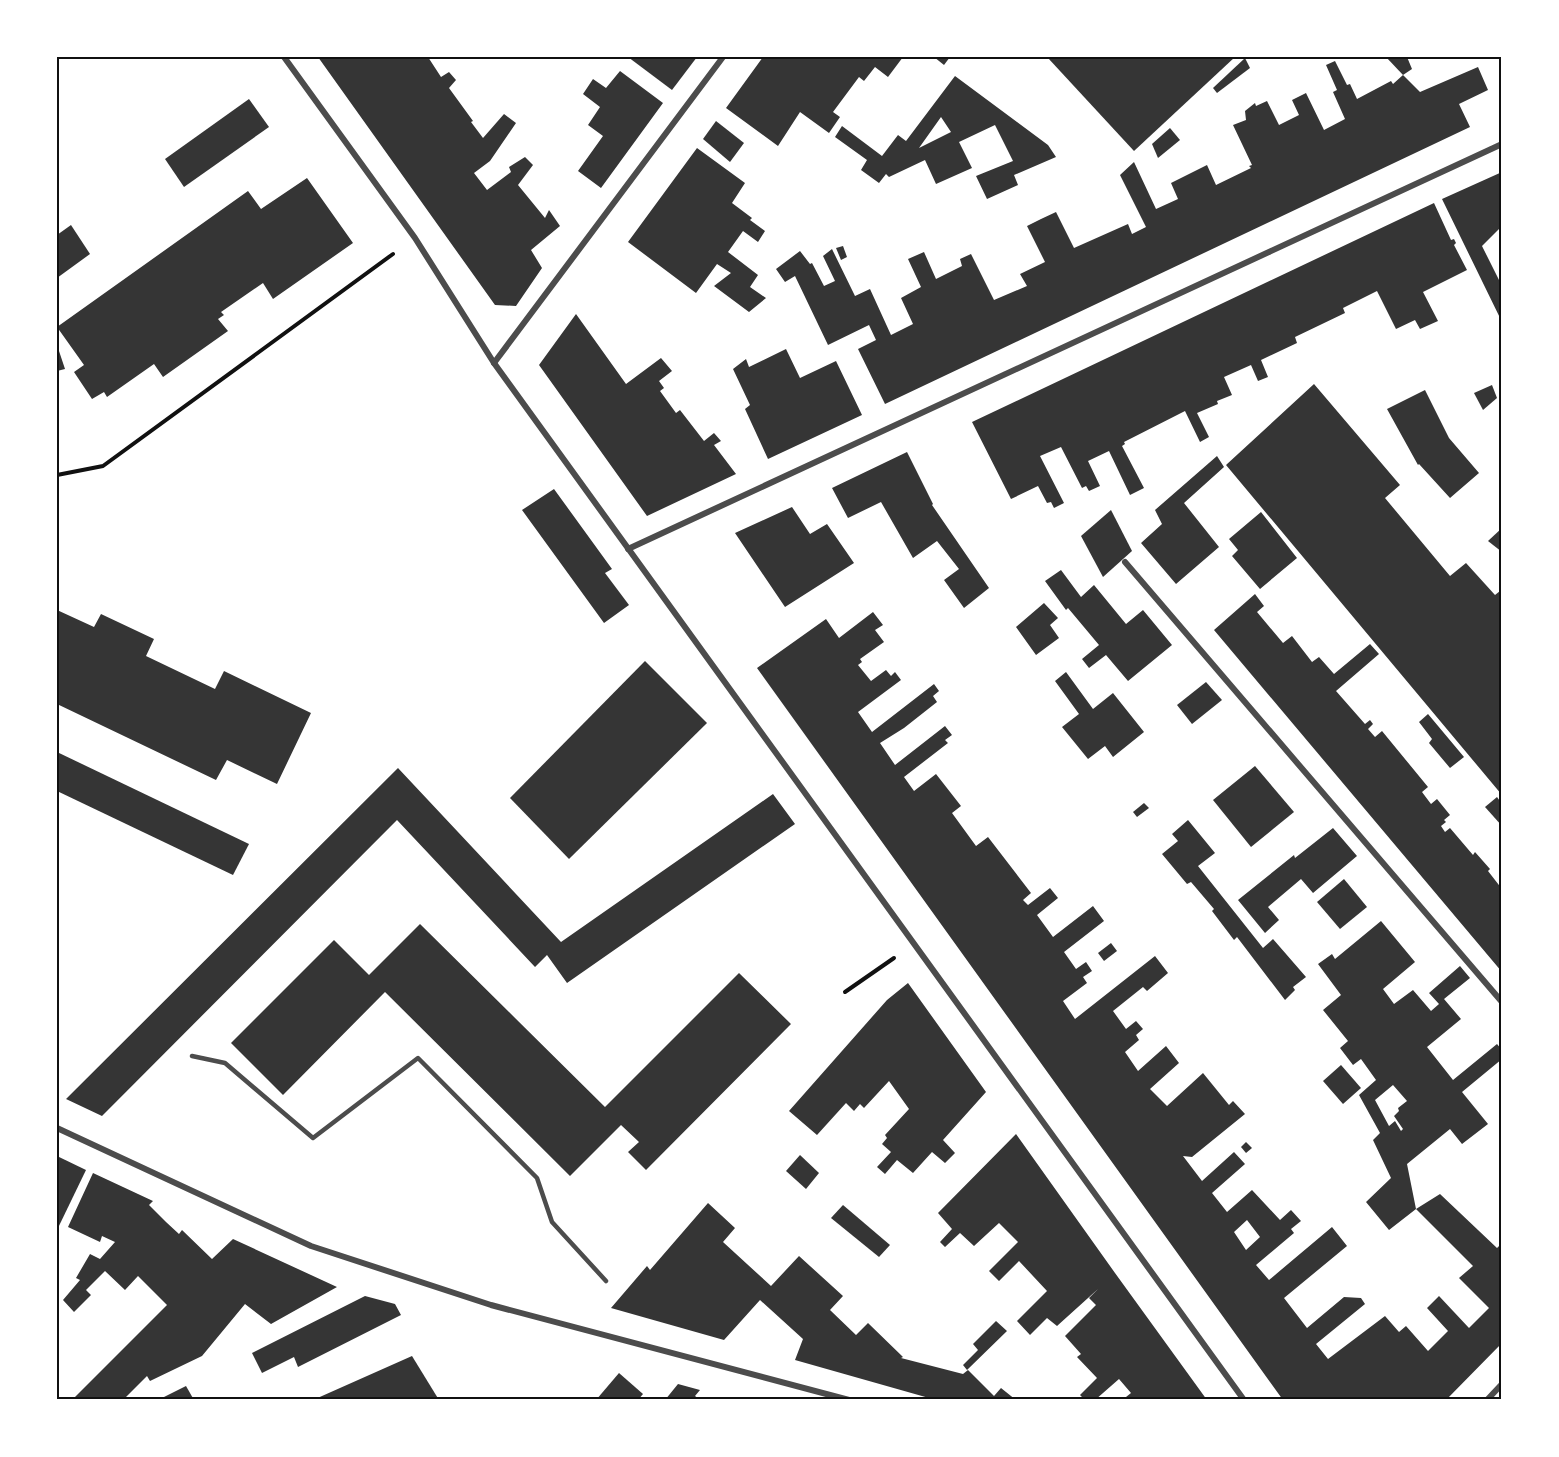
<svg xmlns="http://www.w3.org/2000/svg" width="1559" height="1457" font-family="'Archivo Narrow',sans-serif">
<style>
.building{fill:#353535;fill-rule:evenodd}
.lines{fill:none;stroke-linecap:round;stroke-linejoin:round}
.path{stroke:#111;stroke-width:4}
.service{stroke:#4c4c4c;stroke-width:4.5}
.minor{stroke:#4c4c4c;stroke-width:6}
.neatline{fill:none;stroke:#111;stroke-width:2}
</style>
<rect width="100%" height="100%" fill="#fff"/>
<g class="building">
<path d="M318,57h110l13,20 8,-5 7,8 -7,8 24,33 -2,1 12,16 21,-24 12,9 -26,38 -16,12 13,17 24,-18 -2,-5 16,-10 8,8 -15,20 27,33 4,-8 11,16 -29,24 11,18 -26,38 -21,-1z"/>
<path d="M628,57h69l-25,33z"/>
<path d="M763,57h140l-15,20 -13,-10 -11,14 -5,-4 -26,35 7,5 -11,16 -29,-21 -22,34 -52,-38z"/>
<path d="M934,57h16l-6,8z"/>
<path d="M1050,57h185l-101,94 -86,-93z"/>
<path d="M1386,57h21l5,12 -9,6z"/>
<path d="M1245,58l5,10 -33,25 -4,-5z"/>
<path d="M1335,61l12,24 3,-1 7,15 34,-18 2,3 10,-9 17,17 58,-25 10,23 -29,14 11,23 -585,277 -27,-55 18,-9 -7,-15 -41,20 -33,-69 -10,6 -9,-13 24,-18 10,13 2,-1 12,23 11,-5 -12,-25 9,-7 23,47 15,-7 21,46 22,-11 -12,-26 20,-11 -13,-28 16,-7 12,27 26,-13 -2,-7 11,-5 23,46 33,-14 -7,-12 25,-12 -18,-36 14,-7 15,-7 18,36 54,-24 4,10 14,-7 -26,-52 14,-13 22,47 22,-10 -7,-16 36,-18 9,20 35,-17 -2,-2 3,-1 -19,-40 13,-5 -1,-9 10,-8 1,3 11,-5 12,24 20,-10 -7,-15 14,-7 18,37 21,-11 -12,-27 4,-2 -11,-25z"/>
<path d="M620,71l43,32 -62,85 -23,-17 25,-35 -15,-11 12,-18 -17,-13 10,-15 13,9z"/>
<path d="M955,76l93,69 8,12 -42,18 4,10 -31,14 -11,-23 37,-15 -18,-36 -36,17 13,26 -36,16 -11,-24 -36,17 -3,-3 -7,9 -18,-13 6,-10 -32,-23 7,-11 40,30 16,-21 8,6zM941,117l10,15 -32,16z"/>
<path d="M249,99l20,28 -85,60 -19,-28z"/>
<path d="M716,121l28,22 -14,19 -27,-23z"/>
<path d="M1170,128l10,12 -22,18 -6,-14z"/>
<path d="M697,148l48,35 -13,20 20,15 -2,2 15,11 -7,11 -15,-11 -15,21 30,23 -8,12 16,11 -17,14 -35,-26 17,-13 -14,-9 -21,29 -68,-51z"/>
<path d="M1502,172v54l-20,20 20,40v36l-60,-123z"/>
<path d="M307,178l46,65 -80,56 -10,-16 -42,29 3,3 -6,4 10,12 -65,46 -9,-13 -47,33 -3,-5 -12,7 -18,-27 10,-7 -27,-38 191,-136 13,18z"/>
<path d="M1434,203l17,37 3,-1 2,4 -2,2 13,25 -44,22 15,29 -18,8 -5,-9 -19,9 -19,-38 -34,17 2,5 -50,24 2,6 -36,17 7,17 -10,4 -7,-16 -27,12 8,18 -15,6 1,3 -21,9 12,24 -9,5 -15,-31 -61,31 1,2 -3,2 22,42 -14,7 -21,-44 -21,10 12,25 -11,5 -3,-5 -4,2 -21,-41 -21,9 24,47 -10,5 -3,-6 -4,1 -9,-17 -27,13 -39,-77z"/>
<path d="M71,225l19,29 -33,24v-43z"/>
<path d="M843,246l4,11 -6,3 -5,-12z"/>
<path d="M576,314l50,70 35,-26 11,13 -13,10 5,7 -4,3 16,22 4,-3 24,31 10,-8 7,8 -7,4 22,29 -89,42 -108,-151z"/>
<path d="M57,345l8,24 -8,2z"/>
<path d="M786,349l14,29 36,-17 26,54 -94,44 -23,-50 5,-4 -17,-36 13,-10 3,8z"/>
<path d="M1314,384l86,101 -15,13 65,78 16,-13 29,32 5,-4 2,1v203l-276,-330z"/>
<path d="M1492,385l5,13 -14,12 -9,-17z"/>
<path d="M1425,390l24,48 30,35 -29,25 -31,-34 -1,1 -31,-56z"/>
<path d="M907,452l26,52 -1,1 57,83 -25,20 -20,-28 15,-11 -22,-28 -24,17 -32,-56 -33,16 -16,-30z"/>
<path d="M1217,456l7,11 -40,36 35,44 -43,37 -35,-41 21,-19 -7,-14z"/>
<path d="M554,489l58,80 -7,4 24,32 -25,18 -82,-113z"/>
<path d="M792,507l18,27 17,-10 27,39 -69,44 -50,-74z"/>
<path d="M1111,510l21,41 -29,26 -22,-41z"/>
<path d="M1261,512l36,46 -37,31 -28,-33 6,-6 -9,-11z"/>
<path d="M1502,528v24l-14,-11z"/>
<path d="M1061,570l20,27 13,-12 32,39 17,-14 29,35 -44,36 -22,-26 -17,13 -7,-9 17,-14 -31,-37 -2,2 -21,-29z"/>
<path d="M1255,594l9,12 -7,6 26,31 9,-7 20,26 7,-5 15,17 36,-30 9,10 -43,37 29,33 5,-4 3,4 -5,5 7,8 7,-6 46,56 -6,5 9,12 6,-5 13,16 -6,5 2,2 -5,4 4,6 5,-4 23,27 2,-3 15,17 -2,2 14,18v83l-288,-342z"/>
<path d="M1044,603l14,15 -8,7 9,13 -23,17 -20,-28z"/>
<path d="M57,610l37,17 7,-13 53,25 -8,17 69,33 9,-18 87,42 -34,71 -50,-24 -11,20 -159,-76z"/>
<path d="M873,612l10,13 -8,5 9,12 -24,17 2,3 -4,3 13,16 15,-11 5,6 4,-4 6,8 -43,32 14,20 62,-48 5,7 -6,5 4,6 -33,26 -24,15 15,22 50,-39 7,9 -7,5 3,3 -44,34 10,14 22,-17 25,32 -9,7 24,33 12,-9 43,56 -8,7 5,5 22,-17 8,10 -21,17 16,22 40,-31 11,15 -40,31 12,17 10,-7 6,9 -9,6 4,6 -24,18 12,18 80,-63 13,17 -21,18 -4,-4 -30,24 13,18 10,-8 7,8 -7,6 3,5 -14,12 13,19 28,-25 13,17 -29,26 17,17 36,-33 26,32 4,-4 12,13 -53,43 -9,-1 19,25 32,-29 11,12 -33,29 15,19 25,-22 28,30 11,-10 10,11 -10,8 3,4 -38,32 13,15 63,-53 15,19 -63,52 23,30 37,-31 17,1 4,6 -49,40 12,15 57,-43 14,16 7,-6 22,25 20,-20 -21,-23 12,-12 30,32 20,-20 -30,-30 14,-12 -57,-57 24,-15 57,54 5,-5v100l-56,57h-163l-13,-18 -513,-714 69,-49 13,19zM1247,1220l13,17 -14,13 -12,-18z"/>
<path d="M645,661l62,62 -138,136 -59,-61z"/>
<path d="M1066,672l27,37 20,-16 31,39 -31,25 -8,-11 -17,13 -26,-32 17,-13 -24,-33z"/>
<path d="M1206,682l16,18 -30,24 -15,-19z"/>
<path d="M1428,714l36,43 -14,11 -21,-25 3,-4 -13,-17z"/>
<path d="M57,752l192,92 -16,31 -176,-84z"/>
<path d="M1255,766l39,46 -43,35 -38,-47z"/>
<path d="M398,768l163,174 212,-148 22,30 -228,159 -20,-28 -12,12 -138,-147 -295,296 -36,-17z"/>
<path d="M1497,797l5,7v22l-17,-19z"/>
<path d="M1144,803l5,5 -12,9 -4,-5z"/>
<path d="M1188,820l27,33 -17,13 65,82 10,-9 33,38 -13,10 2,3 -10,10 -48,-63 -3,3 -22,-29 2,-2 -23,-27 -4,2 -25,-30 16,-13 -6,-7z"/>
<path d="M1333,828l24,28 -44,37 -12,-14 -33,28 11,13 -14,13 -27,-33 56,-45 1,3z"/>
<path d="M1344,879l23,28 -27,22 -23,-27z"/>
<path d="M1381,921l34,41 -32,27 11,15 19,-14 18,21 8,-7 -10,-11 31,-27 10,12 -26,21 17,20 -34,28 26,33 44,-36 5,6v9l-40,33 26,32 -26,20 -12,-15 -43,35 9,45 -27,21 -23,-28 25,-24 -18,-38 7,-7 -21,-38 17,-15 -15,-21 -8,6 -13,-17 8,-7 -25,-31 18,-15 -23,-31 14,-10 3,5zM1393,1085l14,16 -9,7 1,3 -5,5 9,13 -2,2 -6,-10 -6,5 -14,-26z"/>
<path d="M420,924l185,183 134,-134 52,51 -145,146 -18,-18 11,-10 -18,-17 -51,51 -185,-184 -102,103 -52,-52 103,-103 35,35z"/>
<path d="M1111,943l6,8 -13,10 -6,-8z"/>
<path d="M908,983l78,109 -43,48 12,13 -10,10 -13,-11 -19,21 -16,-13 -12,14 -8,-7 14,-15 -9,-8 5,-6 -2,-3 24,-26 -20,-28 -25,27 -4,-4 -6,7 -8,-8 -29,32 -28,-24 98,-111z"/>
<path d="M1341,1065l20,23 -18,16 -20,-23z"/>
<path d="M1016,1134l99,139 92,127h-78l-3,-3 5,-4 -12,-14 -24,21h-10l-5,-5 17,-17 -20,-21 4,-3 -16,-18 31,-31 -7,-7 9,-9 -41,37 -10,-8 -17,17 -13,-14 30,-30 -28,-30 -20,20 -10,-10 29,-29 -19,-19 -25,23 -14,-13 -15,14 -5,-5 12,-13 -14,-16z"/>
<path d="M1246,1142l6,6 -6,5 -5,-6z"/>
<path d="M800,1155l19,18 -13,16 -20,-18z"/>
<path d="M57,1156l29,14 -29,60z"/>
<path d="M93,1173l60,28 -4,4 17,17 13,12 3,-4 30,29 21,-20 104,48 -66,37 -26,-20 -43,52 -52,25 -3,-5 -24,24h-51l95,-95 -29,-29 -13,14 -20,-19 -19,19 5,5 -17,17 -11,-12 17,-20 -4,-2 14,-24 10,5 15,-17 -13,-6 -2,6 -32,-15z"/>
<path d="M708,1203l27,25 -12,14 48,44 28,-30 44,40 -13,14 26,25 12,-12 35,34 -2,1 62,16 5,-4 26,26 7,-8 15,12h-80l-141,-40 8,-21 -43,-39 -36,40 -113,-32 36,-42 3,4z"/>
<path d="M843,1205l47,40 -11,12 -48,-39z"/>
<path d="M365,1296l30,8 6,11 -103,52 -4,-10 -32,16 -10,-20z"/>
<path d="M996,1321l11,10 -40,39 -4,-5 15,-15 -5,-6z"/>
<path d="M412,1356l27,44h-126z"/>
<path d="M619,1373l24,21 -5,6h-42z"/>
<path d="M678,1384l22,6 -5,6 5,4h-35z"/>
<path d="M186,1386l8,14h-36z"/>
</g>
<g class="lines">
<g class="path">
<path d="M57,475l46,-9 290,-212"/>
<path d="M845,992l49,-34"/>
</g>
<path class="service" d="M192,1056l33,7 88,75 105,-80 119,120 15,44 54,59"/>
<g class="minor">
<path d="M284,57l131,181 79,125 750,1037"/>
<path d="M494,363l229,-306"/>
<path d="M628,549l874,-405"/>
<path d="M1125,562l377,440"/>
<path d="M57,1128l254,118 180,59 358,95"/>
<path d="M1487,1400l15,-16"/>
</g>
</g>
<rect width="1559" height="1457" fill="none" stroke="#ffffff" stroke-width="117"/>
<rect x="58" y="58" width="1442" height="1340" class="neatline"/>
</svg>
